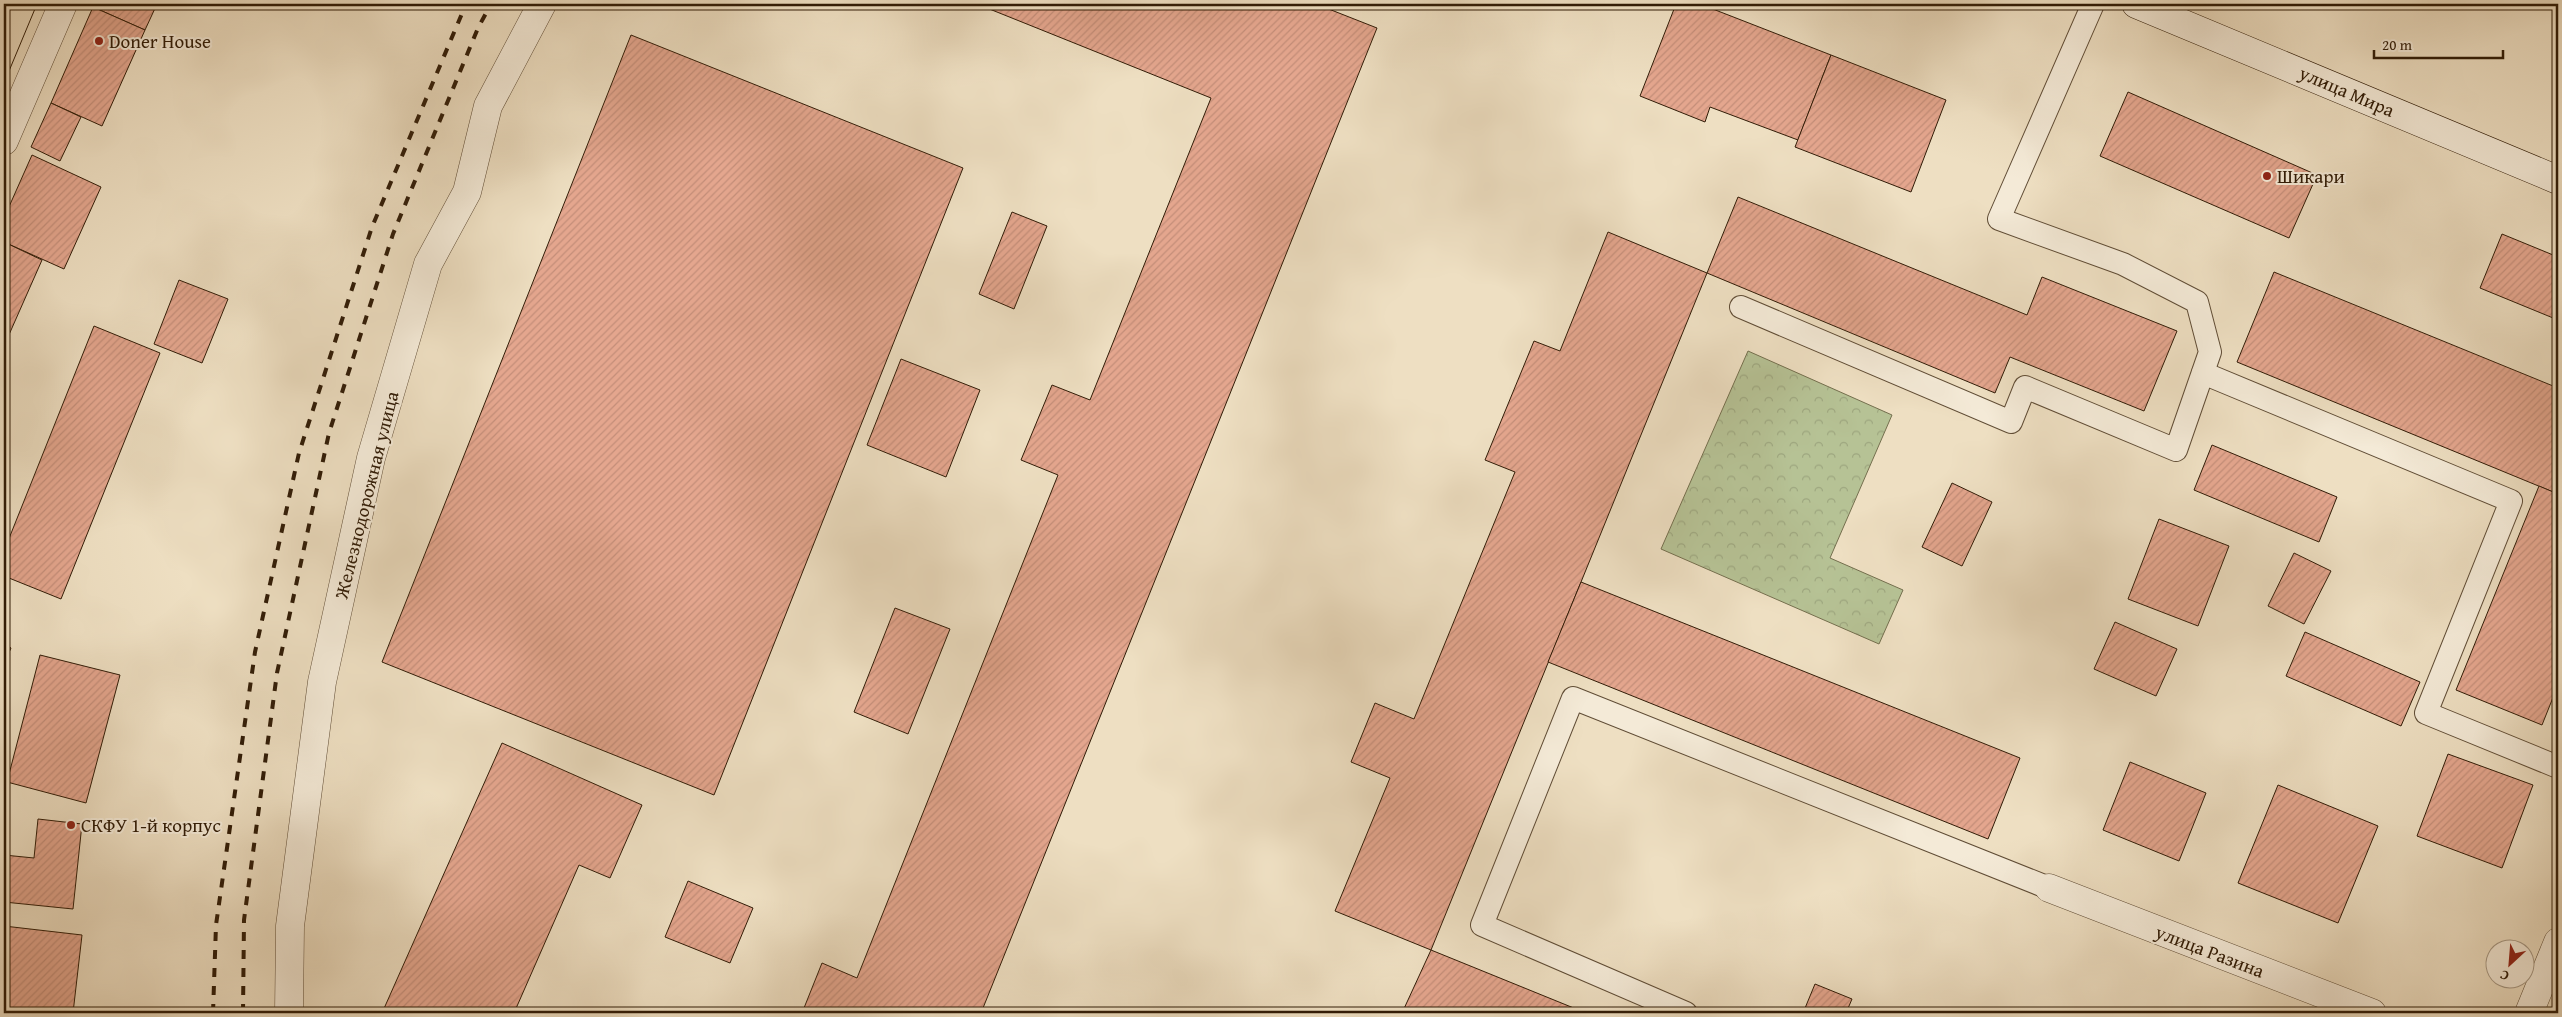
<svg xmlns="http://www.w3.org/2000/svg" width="2562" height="1017" font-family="'Gentium Book Plus',serif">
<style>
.forest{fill:url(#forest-crowns);stroke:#746f4e}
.building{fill:url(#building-hatch);stroke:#311c07}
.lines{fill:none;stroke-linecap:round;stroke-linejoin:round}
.service-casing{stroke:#604d36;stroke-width:24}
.minor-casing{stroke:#604d36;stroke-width:29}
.tertiary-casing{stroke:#604d36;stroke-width:29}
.secondary-casing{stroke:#311c07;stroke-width:29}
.service{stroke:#f4ead7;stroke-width:22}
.minor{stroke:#f4ead7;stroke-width:28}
.tertiary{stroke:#f4ead7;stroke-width:28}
.secondary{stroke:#f4ead7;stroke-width:28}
.tram{stroke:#311c07;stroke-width:1}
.rail{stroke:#311c07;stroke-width:4;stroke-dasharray:9 9;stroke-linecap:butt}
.poi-dot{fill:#8f2418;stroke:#f4ead7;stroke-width:2}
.labels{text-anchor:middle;stroke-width:4;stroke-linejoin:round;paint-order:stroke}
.poi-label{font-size:19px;fill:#311c07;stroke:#f4ead7;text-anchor:start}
.street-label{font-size:19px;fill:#311c07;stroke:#f4ead7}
</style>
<defs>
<pattern id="forest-crowns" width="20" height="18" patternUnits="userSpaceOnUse" patternTransform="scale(1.25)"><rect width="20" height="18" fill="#b6c295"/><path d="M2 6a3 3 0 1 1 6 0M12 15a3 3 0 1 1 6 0" fill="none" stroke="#9da67f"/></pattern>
<pattern id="building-hatch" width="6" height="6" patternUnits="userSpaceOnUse" patternTransform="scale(1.25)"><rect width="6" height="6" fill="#e4a68e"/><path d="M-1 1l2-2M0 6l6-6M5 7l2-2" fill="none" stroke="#c48e79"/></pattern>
</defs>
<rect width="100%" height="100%" fill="#eedfc2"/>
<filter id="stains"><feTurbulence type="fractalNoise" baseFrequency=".004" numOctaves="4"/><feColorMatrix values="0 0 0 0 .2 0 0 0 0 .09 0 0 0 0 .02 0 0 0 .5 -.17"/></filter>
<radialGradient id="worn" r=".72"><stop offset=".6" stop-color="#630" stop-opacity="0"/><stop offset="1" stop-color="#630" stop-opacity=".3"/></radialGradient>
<path class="forest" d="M1748,351l144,64 -62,143 73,32 -24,54 -218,-95z"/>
<g class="building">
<path d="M95,4h62l-12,26 -52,-23z"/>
<path d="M977,4h339l61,24 -396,985h-179l20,-50 35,15 201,-503 -37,-15 31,-75 38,15 121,-302z"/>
<path d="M1676,4h24l131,51 -33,85 -88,-33 -5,15 -65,-26z"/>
<path d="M93,7l52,23 -43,96 -51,-23z"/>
<path d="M631,35l332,133 -249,627 -332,-133z"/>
<path d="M1831,55l115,45 -35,92 -116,-45z"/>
<path d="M2128,92l189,83 -28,63 -189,-82z"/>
<path d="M51,103l30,14 -21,44 -29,-14z"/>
<path d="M32,155l69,32 -37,82 -60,-27v-24z"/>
<path d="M1738,197l289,118 15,-38 135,54 -33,80 -134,-54 -15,36 -288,-120z"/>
<path d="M1012,212l35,14 -33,83 -35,-15z"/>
<path d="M1608,232l99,41 -276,677 -96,-39 55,-133 -39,-16 24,-59 39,16 101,-247 -30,-12 49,-119 26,10z"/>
<path d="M2502,234l56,23v63l-78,-32z"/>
<path d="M4,242l38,18 -38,86z"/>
<path d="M2274,272l284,116v106l-321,-132z"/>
<path d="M179,280l49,19 -26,64 -48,-19z"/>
<path d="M94,326l66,27 -99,246 -57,-23v-25z"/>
<path d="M901,359l79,31 -34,87 -79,-32z"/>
<path d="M2212,445l125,52 -18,45 -125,-52z"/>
<path d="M1952,483l40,19 -30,64 -40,-19z"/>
<path d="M2539,486l19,8v191l-16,40 -86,-35z"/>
<path d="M2159,519l70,27 -31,80 -70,-27z"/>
<path d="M2294,553l37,18 -27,53 -36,-18z"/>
<path d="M1581,582l439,176 -32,81 -440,-177z"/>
<path d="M895,608l55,21 -42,105 -54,-22z"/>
<path d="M2115,622l62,27 -21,47 -62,-27z"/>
<path d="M2305,632l115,50 -19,44 -115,-50z"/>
<path d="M4,644l7,4 -7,16z"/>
<path d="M40,655l80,20 -34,128 -79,-21z"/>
<path d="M502,743l140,62 -32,73 -31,-13 -65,148h-132z"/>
<path d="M2448,754l85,31 -31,83 -85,-32z"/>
<path d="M2130,762l76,31 -27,68 -76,-31z"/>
<path d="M2278,785l100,41 -40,97 -100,-40z"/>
<path d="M38,819l44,5 -9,85 -69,-7v-47l30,3z"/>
<path d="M688,881l65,27 -23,55 -65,-26z"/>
<path d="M4,926l78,9 -9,78h-69z"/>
<path d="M1431,950l155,63h-184z"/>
<path d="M1815,984l37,15 -6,14h-43z"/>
</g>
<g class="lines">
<g class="service-casing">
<g id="service">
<path d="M1741,307l270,115 14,-35 151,63 34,-98 -13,-50 -74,-38 -124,-45 94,-215"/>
<path d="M2203,373l308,128 -85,212 132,54"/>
<path d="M1686,1013l-204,-88 91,-227 476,190"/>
</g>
</g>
<g class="minor-casing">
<g id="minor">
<path d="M2049,888l323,125"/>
<path d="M289,1013l1,-87 32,-244 49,-224 57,-194 39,-72 21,-86 54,-102"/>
<path d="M2529,1013l29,-71"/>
</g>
</g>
<g class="tertiary-casing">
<path id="tertiary" d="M4,141l59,-137"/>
</g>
<g class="secondary-casing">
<path id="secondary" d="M2136,4l422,176"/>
</g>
<use href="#service" class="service"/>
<use href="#minor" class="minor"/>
<use href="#tertiary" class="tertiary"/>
<use href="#secondary" class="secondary"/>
<g class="tram">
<path d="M4,20l7,-16"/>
<path d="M4,83l33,-79"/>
</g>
<g class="rail">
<path d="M213,1013l3,-88 39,-273 44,-199 73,-226 94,-223"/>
<path d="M243,1013l1,-93 33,-247 52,-240 64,-199 85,-206 13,-24"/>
</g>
</g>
<g class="poi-dot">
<circle cx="99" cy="41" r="5"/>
<circle cx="2267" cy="176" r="5"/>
<circle cx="71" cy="825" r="5"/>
</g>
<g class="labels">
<g class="poi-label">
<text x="109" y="48">Doner House</text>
<text x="2277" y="183">Шикари</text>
<text x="81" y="832">СКФУ 1-й корпус</text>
</g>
<g class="street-label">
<text transform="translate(2347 91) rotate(23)" y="7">улица Мира</text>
<text transform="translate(366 495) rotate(-76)" y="7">Железнодорожная улица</text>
<text transform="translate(2210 951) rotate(21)" y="7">улица Разина</text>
</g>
</g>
<rect width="2562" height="1017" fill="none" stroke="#eedfc2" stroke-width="20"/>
<rect x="5" y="5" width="2552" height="1007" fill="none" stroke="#311c07" stroke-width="2.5"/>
<rect x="10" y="10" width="2542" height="997" fill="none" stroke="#311c07"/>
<g transform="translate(2510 964) rotate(206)"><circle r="24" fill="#f4ead7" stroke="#a69884"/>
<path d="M0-4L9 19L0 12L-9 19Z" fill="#8f2418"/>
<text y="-8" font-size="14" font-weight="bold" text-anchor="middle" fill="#311c07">С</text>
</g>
<path d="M2374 50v8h129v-8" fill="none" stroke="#311c07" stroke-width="2.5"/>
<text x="2382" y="50" font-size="15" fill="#311c07" stroke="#f4ead7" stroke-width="4" paint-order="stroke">20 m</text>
<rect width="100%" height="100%" filter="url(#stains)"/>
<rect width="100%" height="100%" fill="url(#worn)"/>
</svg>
